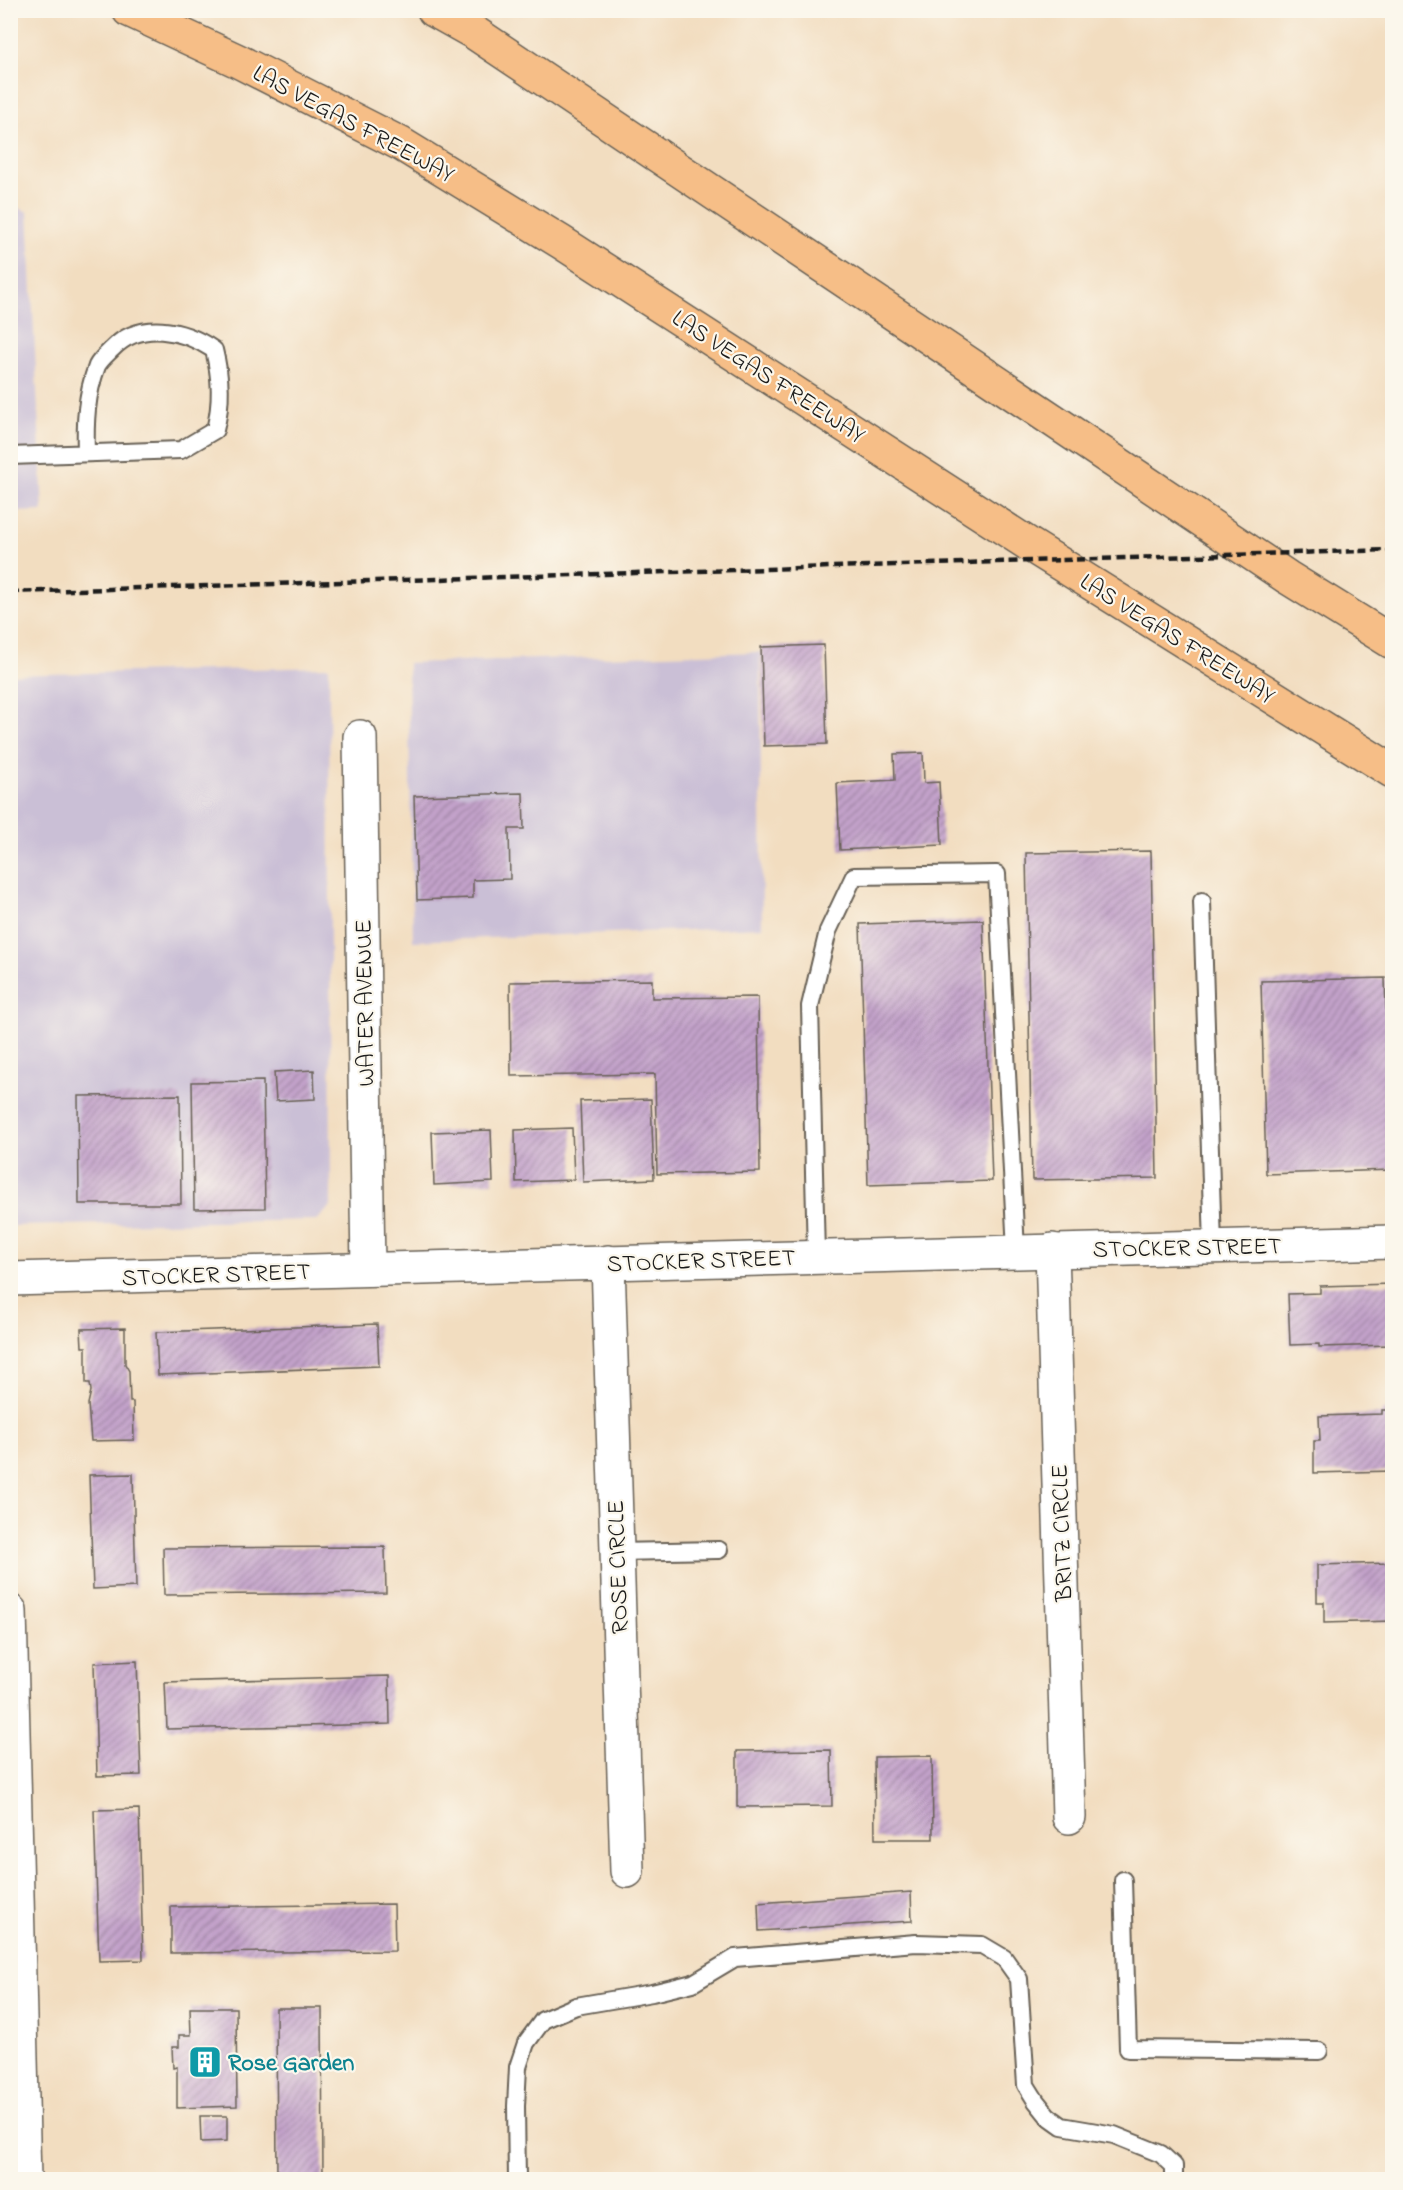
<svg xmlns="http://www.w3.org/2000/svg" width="1403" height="2190" font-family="'Indie Flower',sans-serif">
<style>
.industrial{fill:#cabfd6}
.building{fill:url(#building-hatch)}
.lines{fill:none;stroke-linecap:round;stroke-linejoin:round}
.lane-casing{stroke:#676055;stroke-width:20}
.street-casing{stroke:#676055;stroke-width:36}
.highway-casing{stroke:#676055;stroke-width:36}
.lane{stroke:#fff;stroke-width:16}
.street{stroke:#fff;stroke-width:33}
.highway{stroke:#f6be87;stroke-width:33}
.rail{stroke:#1c1c1c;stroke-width:4.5;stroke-dasharray:9 4.5;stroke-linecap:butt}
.labels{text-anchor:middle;stroke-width:4.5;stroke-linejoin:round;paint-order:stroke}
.street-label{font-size:24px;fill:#1c1c1c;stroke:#fbf7ec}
.culture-label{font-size:24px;font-weight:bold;fill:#0d838f;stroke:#fbf7ec;text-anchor:start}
</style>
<defs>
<pattern id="building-hatch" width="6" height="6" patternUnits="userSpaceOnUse" patternTransform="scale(1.5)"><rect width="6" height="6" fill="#c3a2ca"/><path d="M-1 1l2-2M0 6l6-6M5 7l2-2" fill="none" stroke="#9e83a3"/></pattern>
</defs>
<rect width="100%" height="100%" fill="#fbf7ec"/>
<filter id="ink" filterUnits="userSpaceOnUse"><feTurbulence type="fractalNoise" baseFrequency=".0167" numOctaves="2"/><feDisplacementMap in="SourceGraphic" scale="12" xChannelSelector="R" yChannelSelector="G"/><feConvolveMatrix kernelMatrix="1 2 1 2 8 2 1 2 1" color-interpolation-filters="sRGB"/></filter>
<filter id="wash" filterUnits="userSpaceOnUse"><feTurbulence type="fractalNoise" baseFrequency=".008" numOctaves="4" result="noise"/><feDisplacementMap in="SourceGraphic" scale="24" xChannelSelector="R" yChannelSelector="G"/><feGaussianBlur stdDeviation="1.35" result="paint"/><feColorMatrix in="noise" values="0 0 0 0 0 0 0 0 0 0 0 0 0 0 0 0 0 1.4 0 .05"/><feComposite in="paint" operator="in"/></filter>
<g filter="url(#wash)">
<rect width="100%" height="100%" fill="#f2ddc0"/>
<g class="industrial">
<path d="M10,204l18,8 15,299 -32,1z"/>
<path d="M760,652l2,275 -349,14 -5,-278z"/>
<path d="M329,667l2,539 -14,14 -306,6 -1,-551z"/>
</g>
<g id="blocks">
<g class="building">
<path d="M824,645l3,99 -63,2 -3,-99z"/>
<path d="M923,753l1,30 15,-1 3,63 -102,5 -3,-67 58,-3 -1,-26z"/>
<path d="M523,793l1,36h-15l1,50 -37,1v18l-56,2 -3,-104z"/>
<path d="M1151,851l6,327 -125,2 -6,-327z"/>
<path d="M983,920l9,261 -124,4 -8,-261z"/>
<path d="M1385,978l2,61 5,-1v132l-126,4 -5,-193z"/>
<path d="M652,980v18l106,-1 2,175 -103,2 -2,-100 -144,2 -1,-94z"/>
<path d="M314,1070l1,29 -39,2 -2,-29z"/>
<path d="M263,1081l2,127 -71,1 -2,-127z"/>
<path d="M180,1095l1,109h-102l-1,-108z"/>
<path d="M651,1099l3,80 -71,3 -3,-81z"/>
<path d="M572,1128l2,52 -58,2 -1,-52z"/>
<path d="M491,1130l2,52 -59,3 -2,-53z"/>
<path d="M1392,1284v61l-73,2v-3l-29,1 -2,-51 32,-1v-7z"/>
<path d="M377,1324l2,42 -221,9 -2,-43z"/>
<path d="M125,1328v36l4,7 1,31h3l1,38 -43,1 -3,-37 3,-13 -1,-8h-4v-36h-4l-1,-18z"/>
<path d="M1382,1410h10v61l-78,2v-32h6l-1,-25 63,-2z"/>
<path d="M133,1474l3,113 -43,2 -4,-114z"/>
<path d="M385,1547l1,46 -222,2 -1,-47z"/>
<path d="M1392,1563v58l-68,2v-21h-7v-37z"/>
<path d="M137,1661l4,114 -44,1 -3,-113z"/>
<path d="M389,1676l1,48 -223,5 -2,-47z"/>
<path d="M831,1750l1,56 -95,1v-56z"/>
<path d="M932,1756l1,83h-58l-1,-82z"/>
<path d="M139,1809l4,151 -44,1 -5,-151z"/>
<path d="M911,1892l1,29 -153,10 -1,-28z"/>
<path d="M394,1904l1,47 -224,2v-46z"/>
<path d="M190,2008h46l1,98 -60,2v-41l-4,1 -1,-21h7v-12h12z"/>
<path d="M276,2008h46l1,172h-46z"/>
<path d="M200,2116h27v25l-26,1z"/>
</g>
</g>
</g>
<g filter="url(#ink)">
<use href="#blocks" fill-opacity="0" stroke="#676055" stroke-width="1.5"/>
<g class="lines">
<g class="lane-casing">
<g id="lane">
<path d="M10,456l171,-6 34,-20c7,-28 6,-52 -1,-80 -31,-21 -74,-30 -102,-1 -5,5 -12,11 -15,17 -11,29 -12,57 -11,87"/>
<path d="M1202,901l11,345"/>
<path d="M816,1256l-6,-250 18,-75 26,-55 143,-2 19,377"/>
<path d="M616,1552l103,-2"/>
<path d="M1123,1880l5,169 191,2"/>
<path d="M517,2180l-1,-74 2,-39 8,-24 17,-23 33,-14 76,-13 41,-10 42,-25 181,-15 66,2 22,13 15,21 7,106 10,16 12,15 14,10 52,9 47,19 13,12v14"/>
</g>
</g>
<g class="street-casing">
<g id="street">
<path d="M360,737l8,532"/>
<path d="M1052,1250l17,567"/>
<path d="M608,1262l19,609"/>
<path d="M10,1279l1382,-37"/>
<path d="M10,1611l14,569"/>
</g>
</g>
<g class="highway-casing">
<g id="highway">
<path d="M129,10l109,51 163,83 160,98 469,303 362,226"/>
<path d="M434,10l41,23 812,544 105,65"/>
</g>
</g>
<use href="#lane" class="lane"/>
<use href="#street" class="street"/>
<use href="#highway" class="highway"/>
<path class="rail" d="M10,592l1382,-42"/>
</g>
</g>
<defs>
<g id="building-square" transform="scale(1.725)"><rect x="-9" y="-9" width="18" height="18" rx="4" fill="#0f9aa8" stroke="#fbf7ec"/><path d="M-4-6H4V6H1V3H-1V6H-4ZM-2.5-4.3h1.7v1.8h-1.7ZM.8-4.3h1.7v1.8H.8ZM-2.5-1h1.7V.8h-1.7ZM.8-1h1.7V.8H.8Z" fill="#fff"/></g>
</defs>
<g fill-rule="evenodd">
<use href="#building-square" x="205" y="2062"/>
</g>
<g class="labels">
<g class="street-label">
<text transform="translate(354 123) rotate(28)" y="8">LAS VEGAS FREEWAY</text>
<text transform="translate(769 376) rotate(33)" y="8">LAS VEGAS FREEWAY</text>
<text transform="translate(1178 638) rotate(32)" y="8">LAS VEGAS FREEWAY</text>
<text transform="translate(364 1003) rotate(-91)" y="8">WATER AVENUE</text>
<text transform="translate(1187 1247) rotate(-1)" y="8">STOCKER STREET</text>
<text transform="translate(701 1260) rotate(-2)" y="8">STOCKER STREET</text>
<text transform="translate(216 1274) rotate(-2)" y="8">STOCKER STREET</text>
<text transform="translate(1061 1533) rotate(-92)" y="8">BRITZ CIRCLE</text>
<text transform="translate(617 1567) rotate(-92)" y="8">ROSE CIRCLE</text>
</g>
<g class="culture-label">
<text x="228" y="2070">Rose Garden</text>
</g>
</g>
<rect width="1403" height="2190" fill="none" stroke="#fbf7ec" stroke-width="36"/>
</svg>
